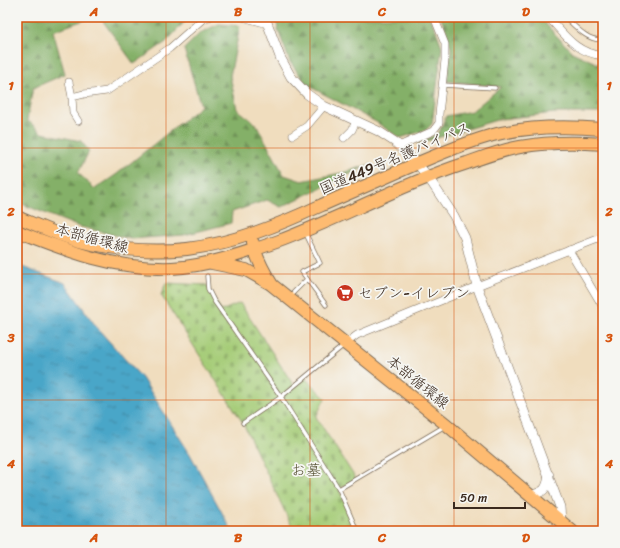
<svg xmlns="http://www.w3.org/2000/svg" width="620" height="548" font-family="Sriracha,'Klee One',sans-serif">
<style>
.forest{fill:url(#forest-firs);stroke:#606d43}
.cemetery{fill:url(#cemetery-stones);stroke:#707b4a}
.water{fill:url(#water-ripples);stroke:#426873}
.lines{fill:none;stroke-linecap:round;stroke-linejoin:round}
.service-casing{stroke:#7a6956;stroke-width:5}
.minor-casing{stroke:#7a6956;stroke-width:8}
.tertiary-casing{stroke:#7a6956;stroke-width:10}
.trunk-casing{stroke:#7a6956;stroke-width:14}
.service{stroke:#fff;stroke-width:3.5}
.minor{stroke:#fff;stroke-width:7}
.tertiary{stroke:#fff;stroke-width:9}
.trunk{stroke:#febb71;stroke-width:12}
.grid{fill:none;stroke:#d7540e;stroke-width:1;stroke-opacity:0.55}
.labels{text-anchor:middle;stroke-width:3.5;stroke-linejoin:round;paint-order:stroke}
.street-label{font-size:15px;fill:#3b2a1e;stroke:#f6f6f2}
.poi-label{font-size:15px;fill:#3b2a1e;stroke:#f6f6f2;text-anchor:start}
.park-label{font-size:15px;fill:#565234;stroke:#f6f6f2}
.neatline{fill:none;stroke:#d7540e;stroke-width:1.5}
.grid-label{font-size:13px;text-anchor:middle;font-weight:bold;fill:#d7540e}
</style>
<defs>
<pattern id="forest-firs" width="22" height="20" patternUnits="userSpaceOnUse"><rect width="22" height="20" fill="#84b068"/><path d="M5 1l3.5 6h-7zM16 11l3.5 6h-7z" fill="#6d8f55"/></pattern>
<pattern id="cemetery-stones" width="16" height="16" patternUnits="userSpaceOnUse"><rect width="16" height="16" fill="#a5cc77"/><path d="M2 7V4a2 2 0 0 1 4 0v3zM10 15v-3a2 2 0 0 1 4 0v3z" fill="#8faf66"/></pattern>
<pattern id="water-ripples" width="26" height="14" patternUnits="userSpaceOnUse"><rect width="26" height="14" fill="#4aa6c8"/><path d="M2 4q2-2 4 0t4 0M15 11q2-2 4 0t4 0" fill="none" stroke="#3f87a2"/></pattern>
</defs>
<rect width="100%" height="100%" fill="#f6f6f2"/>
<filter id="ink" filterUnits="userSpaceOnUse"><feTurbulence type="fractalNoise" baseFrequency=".025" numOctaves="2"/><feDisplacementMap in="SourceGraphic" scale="8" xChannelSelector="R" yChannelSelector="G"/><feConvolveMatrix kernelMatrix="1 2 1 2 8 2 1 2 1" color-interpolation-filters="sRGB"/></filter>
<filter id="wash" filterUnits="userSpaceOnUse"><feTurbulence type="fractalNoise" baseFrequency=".012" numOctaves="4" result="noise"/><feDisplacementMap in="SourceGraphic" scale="16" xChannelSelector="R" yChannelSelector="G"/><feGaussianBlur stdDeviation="0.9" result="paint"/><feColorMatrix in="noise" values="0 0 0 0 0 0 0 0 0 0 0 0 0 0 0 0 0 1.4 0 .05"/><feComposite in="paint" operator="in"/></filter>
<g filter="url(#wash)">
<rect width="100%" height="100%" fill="#f0ddbe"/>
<g class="forest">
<path d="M17,17h76l-40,14 12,43 -32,14 -6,32 15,13 39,8 8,10 -11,22 17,16 22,-15 84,-68 -17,-57 16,-16 19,-9 21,2 -10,50 7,33 19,15 28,51 18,6 44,-9 25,-8 -90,43 -14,-7 -35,12 -1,11 -47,12 -53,4 -54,-13 -60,-24v-77l2,-1c-5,-17 0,-33 4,-50l-6,-8z"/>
<path d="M100,17h89l-23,25 -32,22z"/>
<path d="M276,17h153l6,11 7,19 -10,77 -6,6 -26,8 -24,-16 -69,-37 -17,-23 -12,-32z"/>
<path d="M440,17h99l33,35 26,12 5,-1v50h-48l-55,6 -83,25 22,-11 7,-17 26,-5 29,-24 -54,-6 4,-33 -5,-18z"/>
</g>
<path class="cemetery" d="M166,283l41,2 14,26 19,-8 54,83 11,-8 20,20 -9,19 40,62 -17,10 18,42h-63l-51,-108 -82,-128z"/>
<path class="water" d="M17,265l48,18 33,46 44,49 48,76 42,77h-215z"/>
</g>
<g filter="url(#ink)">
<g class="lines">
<g class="service-casing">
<g id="service">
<path d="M565,17c9,8 24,26 38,22"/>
<path d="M442,85l53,3"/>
<path d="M207,276l1,13 6,12 67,96 58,92 18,42"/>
<path d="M307,279l19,26"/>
<path d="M290,296l17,-17 -5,-7 18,-9 -15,-31"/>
<path d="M243,423l38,-26 63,-52"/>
<path d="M339,489l106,-63"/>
</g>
</g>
<g class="minor-casing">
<g id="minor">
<path d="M242,17l26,7"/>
<path d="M548,17c17,18 28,36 55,39"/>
<path d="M69,82l3,15"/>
<path d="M78,121l-5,-8 -1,-16 12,-3 23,-3 63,-43 34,-30 5,-1"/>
<path d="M293,135l14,-9 17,-20"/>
<path d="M344,138l8,-8 4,-9"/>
<path d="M399,146l34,-15 6,-8v-9l6,-54v-16l-11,-27"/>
<path d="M569,250l34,57"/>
<path d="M345,344l12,-9 120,-49 126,-49"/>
</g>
</g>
<g class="tertiary-casing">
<g id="tertiary">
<path d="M265,17l15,40 11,20 16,17 17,12 54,25 17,11 22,21 11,14 26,39 11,22 12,48 83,221 1,15"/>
<path d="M529,496c14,-4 18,-5 20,-21"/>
</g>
</g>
<g class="trunk-casing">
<g id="trunk">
<path d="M17,217c24,10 50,22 75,27 30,6 66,8 95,5 48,-6 92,-24 135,-44 32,-14 64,-28 96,-42 24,-10 49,-21 75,-28 36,-9 73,-9 110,-6"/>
<path d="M17,231c50,20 100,39 155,37 36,-2 73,-15 107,-27 64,-24 123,-57 188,-78 17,-6 35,-13 53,-16 27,-5 55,-5 83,-3"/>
<path d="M253,243c3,15 11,29 19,42l175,140 125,106"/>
<path d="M212,263l34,7 23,13"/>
</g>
</g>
<use href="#service" class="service"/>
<use href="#minor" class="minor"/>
<use href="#tertiary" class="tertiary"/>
<use href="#trunk" class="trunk"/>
</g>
</g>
<path class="grid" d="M166,17v514M310,17v514M454,17v514M17,148h586M17,274h586M17,400h586"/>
<defs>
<g id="supermarket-disc" transform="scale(0.9)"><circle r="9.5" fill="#c8321e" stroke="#f6f6f2"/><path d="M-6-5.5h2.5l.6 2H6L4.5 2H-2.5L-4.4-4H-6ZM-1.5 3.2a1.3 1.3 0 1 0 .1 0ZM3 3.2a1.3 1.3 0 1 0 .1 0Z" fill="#fff"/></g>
</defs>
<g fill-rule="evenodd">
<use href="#supermarket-disc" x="345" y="293"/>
</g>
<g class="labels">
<g class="street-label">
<text transform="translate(395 158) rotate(-23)" y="5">国道449号名護バイパス</text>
<text transform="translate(92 238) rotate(15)" y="5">本部循環線</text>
<text transform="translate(418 382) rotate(39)" y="5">本部循環線</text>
</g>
<g class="poi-label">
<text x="358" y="298">セブン-イレブン</text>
</g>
<g class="park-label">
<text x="306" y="475">お墓</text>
</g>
</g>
<rect width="620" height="548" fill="none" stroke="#f6f6f2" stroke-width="44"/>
<path d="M454 502v6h71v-6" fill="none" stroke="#3b2a1e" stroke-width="2"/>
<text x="460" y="502" font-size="12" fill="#3b2a1e" stroke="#f6f6f2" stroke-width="3" paint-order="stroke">50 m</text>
<rect x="22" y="22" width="576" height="504" class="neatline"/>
<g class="grid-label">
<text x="94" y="16">A</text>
<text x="238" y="16">B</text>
<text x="382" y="16">C</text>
<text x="526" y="16">D</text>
<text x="11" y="90">1</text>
<text x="609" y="90">1</text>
<text x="11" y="216">2</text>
<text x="609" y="216">2</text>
<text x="11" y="342">3</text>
<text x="609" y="342">3</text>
<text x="11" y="468">4</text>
<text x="609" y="468">4</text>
<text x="94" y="542">A</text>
<text x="238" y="542">B</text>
<text x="382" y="542">C</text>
<text x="526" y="542">D</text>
</g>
</svg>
